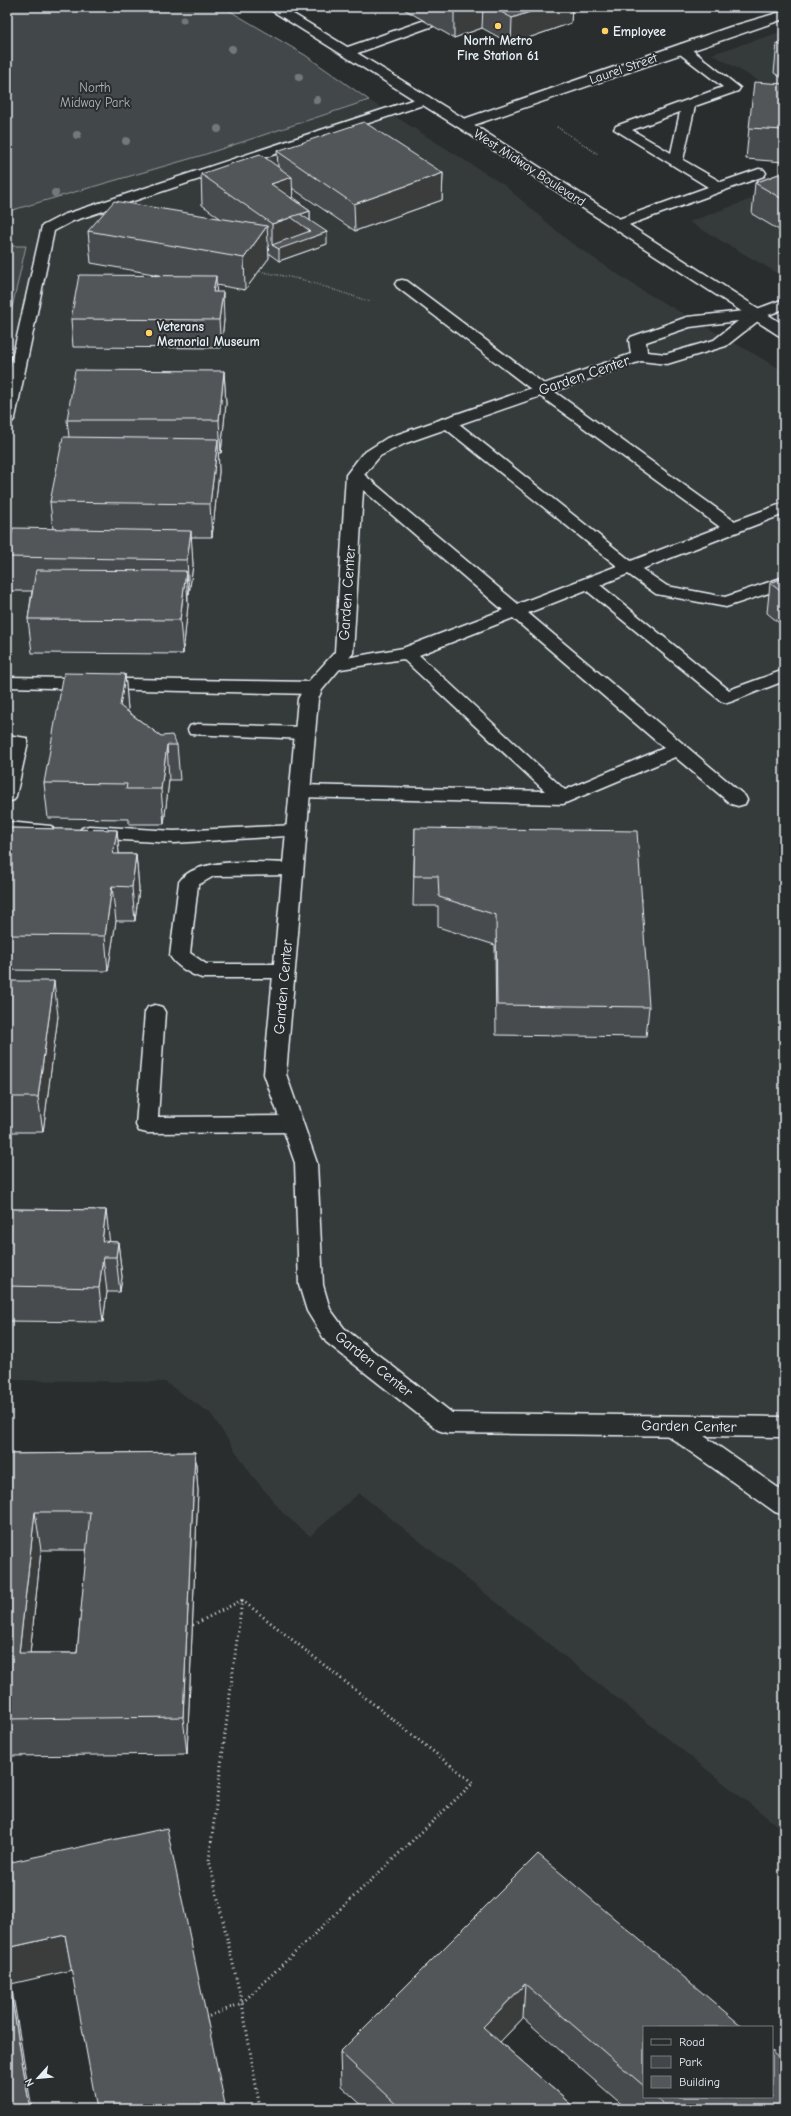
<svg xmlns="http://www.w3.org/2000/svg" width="791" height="2116" font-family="'Comic Neue',sans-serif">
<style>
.built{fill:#363a3b}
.green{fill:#424648;stroke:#959ca0}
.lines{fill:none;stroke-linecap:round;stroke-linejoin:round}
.service-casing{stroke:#e8f1f8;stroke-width:3}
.minor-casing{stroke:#e8f1f8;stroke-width:3}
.secondary-casing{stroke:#e8f1f8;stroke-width:3}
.path-far1{stroke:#e8f1f8;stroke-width:1.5;stroke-dasharray:0.5 2;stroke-linecap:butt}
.path{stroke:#e8f1f8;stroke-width:3;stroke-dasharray:1 3.5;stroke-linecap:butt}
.service{fill:#2a2d2e;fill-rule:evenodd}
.minor{fill:#2a2d2e;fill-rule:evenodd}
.secondary{fill:#2a2d2e;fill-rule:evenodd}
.tree{fill:#73787b}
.wall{fill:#474b4d;stroke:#e8f1f8;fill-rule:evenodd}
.shaded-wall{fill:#3a3d3e;stroke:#e8f1f8}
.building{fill:#535759;stroke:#e8f1f8;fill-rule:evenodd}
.poi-dot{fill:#ffd166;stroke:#2a2d2e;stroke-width:1.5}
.labels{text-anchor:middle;stroke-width:4;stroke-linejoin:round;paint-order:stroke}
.far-poi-label{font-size:13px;font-weight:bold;fill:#e8f1f8;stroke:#2a2d2e;text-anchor:start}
.far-street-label{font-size:13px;fill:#e8f1f8;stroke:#2a2d2e}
.far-park-label{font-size:13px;fill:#aeb5ba;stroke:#2a2d2e}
.street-label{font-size:15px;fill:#e8f1f8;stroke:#2a2d2e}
</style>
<rect width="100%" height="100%" fill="#2a2d2e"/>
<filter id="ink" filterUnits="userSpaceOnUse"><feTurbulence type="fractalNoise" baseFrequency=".025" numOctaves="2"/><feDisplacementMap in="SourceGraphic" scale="8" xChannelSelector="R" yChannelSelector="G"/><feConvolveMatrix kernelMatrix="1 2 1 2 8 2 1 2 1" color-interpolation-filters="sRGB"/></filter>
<g filter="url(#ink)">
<g class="built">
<path d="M784,31v64l-72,-41z"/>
<path d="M369,100l135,85 67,58 72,48 141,80v1460l-425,-338 -49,43 -27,-23 -32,-39 -40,-60 -46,-32 -158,-2v-1050l19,-83 -19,-1 1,-35 195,-56z"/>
<path d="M784,187v90l-95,-55z"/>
</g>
<g class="green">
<path d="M7,7h216l82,48 64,45 -166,55 -194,56 -2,7z"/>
<path d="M7,246h19l-19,84z"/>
</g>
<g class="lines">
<g class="service-casing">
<g id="service">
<path d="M428,19l5,1 1,3 -1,3 -81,29 -5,1 -7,-4 2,-3z"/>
<path d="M681,44l5,1 54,43 -2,3 -43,15 -12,54 38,22 38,-13 5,1 2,3 -2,3 -141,51h-10l-2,-3 2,-3 95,-34 -94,-58 2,-3 107,-39 -47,-36 -2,-3zM680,112l-9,41 -39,-23z"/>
<path d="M424,96l5,1 2,3 -2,3 -356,118 -19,10 -39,187 -2,3 -6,2v-42l35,-155 21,-11z"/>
<path d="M402,280l5,1 141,106 186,134 50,-18v11l-142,55 25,17 58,11 59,-20v11l-58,19 -70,-13 -28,-20 -28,11 129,105 55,-20v11l-51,20 -6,2 -6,-2 -135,-111 -58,23 217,183 2,4 -2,4 -7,2 -7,-2 -56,-47 -112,47 -264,-7 -7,-2 -2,-4 2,-4 7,-2 246,6 -142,-132 -68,11 -6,-1 -3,-4 3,-4 6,-1 68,-12 100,-38 -154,-132 -2,-3 2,-3h12l157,132 99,-38 -176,-141 -2,-3 2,-3h12l178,142 89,-34 -184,-134 -139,-106 -2,-3 2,-3zM513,618l151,130 -99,42 -146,-135z"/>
<path d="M7,677l306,5 6,2 3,4 -3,4 -6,2 -306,-7z"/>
<path d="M197,724l108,3 7,2 2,4 -2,4 -7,2 -115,-5 -2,-4 2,-4z"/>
<path d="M7,735l19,3 2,4 -12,54 -2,4 -7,2 2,-55h-2z"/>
<path d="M7,822l44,4 3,4 -3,4 -7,2 -37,-2z"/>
<path d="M296,825l7,2 3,4 -3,4 -129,8 -85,-5 -7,-2 -3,-4 3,-4 7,-2 85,5z"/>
<path d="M293,863l7,1 3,5 -3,5 -7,1 -79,1 -16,9 -8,68 16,11h78l7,2 3,5 -3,5 -7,2h-82c-11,-3 -26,-12 -32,-22l9,-74c17,-27 85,-19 114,-19z"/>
<path d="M155,1005l7,2 3,5 -7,105 134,-1 8,2 3,6 -3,6 -8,2 -145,1 -8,-2 -3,-6 9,-113 3,-5z"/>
<path d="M672,1416l8,3 104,73v23l-9,-3 -111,-79 -4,-7 4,-7z"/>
</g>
</g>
<g class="minor-casing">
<g id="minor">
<path d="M784,11v8l-316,108h-10l-2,-3 2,-3 272,-94z"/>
<path d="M784,299v10l-21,8 -37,29 -59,18 -26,-3 -235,82 -26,13 -16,19 -11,178 -31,37 -4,9 -32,375 31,89 6,122 7,24 14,19 108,85 332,4v20l-337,-4 -9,-3 -112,-88 -19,-31 -8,-26 -4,-122 -31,-89 34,-375 8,-15 29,-32 11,-177 16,-21 25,-16 244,-84 -2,-14 2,-3 56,-20 67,-7zM738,321l-24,19 -48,14 -19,-2 -1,-10 44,-15z"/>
</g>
</g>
<g class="secondary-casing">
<path id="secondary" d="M266,7h16l186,114 316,204v12l-6,-2 -320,-208z"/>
</g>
<g class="path-far1">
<path d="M557,127l41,27"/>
<path d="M258,271l46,9 67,22"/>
</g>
<g class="path">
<path d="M242,1600l-33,260 33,143 18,106"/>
<path d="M193,1625l49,-25"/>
<path d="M205,2018l37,-15 231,-220 -231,-183"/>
</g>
<use href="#service" class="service"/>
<use href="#minor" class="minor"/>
<use href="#secondary" class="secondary"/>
</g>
<g class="tree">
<circle cx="183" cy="20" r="3.5"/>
<circle cx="232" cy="49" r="4"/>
<circle cx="299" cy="77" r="4"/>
<circle cx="317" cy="100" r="4"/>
<circle cx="218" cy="129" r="4"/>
<circle cx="77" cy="135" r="4"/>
<circle cx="126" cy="141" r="4"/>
<circle cx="55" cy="193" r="4"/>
</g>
<g class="wall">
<path d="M402,7h170l-1,16 -60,21 -29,-16 -28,10 -52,-30z"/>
<path d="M784,41v38l-10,-6 3,-30z"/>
<path d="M784,84v78l-38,-3 3,-31z"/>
<path d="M277,151l166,22 -1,27 -87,31 -63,-43 1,9 7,7 10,7v10l17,23 -48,17 -11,-8 1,5 -24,32 -29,-5v7l8,28 -3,28 -148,-1 -2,-28 94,-43 -74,-13 -3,-32 132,-13 -18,-13 -1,-31 77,-7z"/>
<path d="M784,172v61l-32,-19 3,-31z"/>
<path d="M224,371l2,33 -5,49h-3l1,19 -7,65h-21l2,28 -4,29h-1v11l-5,49 -151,-1 -4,-34 4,-28h-21l-4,-34 46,-28 -3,-27 19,-65 -2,-17z"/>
<path d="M784,578v49l-17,-14 3,-30z"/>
<path d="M125,674l3,35 -1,2 34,25 16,9 3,35h-11l-5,44h-35v-5l-81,-1 -4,-35z"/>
<path d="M7,828l110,2 2,24h17l3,35 -4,32h-19l-8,50 -101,-1z"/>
<path d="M415,828l234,179 -3,30 -150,-2 -1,-90 -57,-18v-21h-25z"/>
<path d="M7,981l51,35 -15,116h-36z"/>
<path d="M7,1209l99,1 3,32h9l4,35 -2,15h-13l-4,30 -96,-1z"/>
<path d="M195,1452l3,39 -11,263 -180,2v-302zM41,1550h46l-10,103h-47z"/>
<path d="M538,1854l106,173v70h128l12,12h-157l-104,-91 -23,24 76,67h-210l-25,-23 -1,-34z"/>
</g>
<g class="shaded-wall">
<path d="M469,7h14l-1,21 -28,10v-26z"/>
<path d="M544,7h28l-1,16 -60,21 1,-26z"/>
<path d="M443,173l-1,27 -87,31 -1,-27z"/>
<path d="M292,177l1,27 7,-2 1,11 -30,-29z"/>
<path d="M310,211v27l17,-6v12l-48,17v-12l-7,-4v-21z"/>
<path d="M267,226l2,32 -24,32 -1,-32z"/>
<path d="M216,276l1,28 -4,-12z"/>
<path d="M223,292l1,28 -3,28 -2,-28z"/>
<path d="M224,371l2,33 -5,49 -2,-33z"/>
<path d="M218,439l1,33 -7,65 -2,-33z"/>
<path d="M191,531l2,34 -4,29 -2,-34z"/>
<path d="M186,571l2,34 -5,49 -3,-34z"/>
<path d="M125,674l3,35 -5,31 -3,-34z"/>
<path d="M167,745l2,35 -5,44 -3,-35z"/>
<path d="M117,830l3,35 -7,-11z"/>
<path d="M136,854l3,35 -4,32 -3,-34z"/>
<path d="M112,886l4,35 -8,50 -3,-35z"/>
<path d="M54,981l4,35 -15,116 -5,-35z"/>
<path d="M106,1210l4,35 -8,-4z"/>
<path d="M118,1242l4,35 -2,15 -4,-35z"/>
<path d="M103,1257l4,35 -4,30 -4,-34z"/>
<path d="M195,1452l3,39 -11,263 -4,-37z"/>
<path d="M35,1512l6,38 -15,141 -7,-38z"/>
<path d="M65,1935l7,35 -61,14 21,125h-2l-23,-138v-23z"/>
<path d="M525,1984l-2,34 -42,44 2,-35z"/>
</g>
<g class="building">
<path d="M446,7h23l-15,5z"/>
<path d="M492,7h52l-32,11z"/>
<path d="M784,41v6l-7,-4z"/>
<path d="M754,82l30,2v46l-35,-2z"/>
<path d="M364,122l79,51 -89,31 -77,-53z"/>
<path d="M260,154l32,23 -21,7 39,27 -38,13 -71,-50z"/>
<path d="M784,172v28l-29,-17z"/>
<path d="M293,197l7,5 -2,1 -7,-5z"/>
<path d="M114,201l153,25 -23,32 -156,-27z"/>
<path d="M300,214l27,18 -48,17 -7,-4 38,-14 -19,-14z"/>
<path d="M79,275l137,1 -3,16h10l-4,28 -148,-1z"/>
<path d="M75,370l149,1 -5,49h-152z"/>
<path d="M63,437l155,2 -8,65 -160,-2z"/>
<path d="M13,528l178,3 -4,29 -180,-3z"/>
<path d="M36,570l150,1 -6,49 -152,-1z"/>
<path d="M784,578v16l-14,-11z"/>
<path d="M64,673l61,1 -5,32 41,30 11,-1 5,10h-10l-6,44h-35l1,-5 -83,-1z"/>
<path d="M7,828l110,2 -4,24h23l-4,33 -20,-1 -7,50 -98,-1z"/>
<path d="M415,828l222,3 12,176 -152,-2 -1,-90 -57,-18 -1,-21h-24z"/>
<path d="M7,981h47l-16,116h-31z"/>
<path d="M7,1209l99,1 -4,31 16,1 -2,15h-13l-4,31 -92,-2z"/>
<path d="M195,1452l-12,265 -176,2v-265zM35,1512h55l-13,141h-58z"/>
<path d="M167,1828l59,281h-129l-32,-174 -58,13v-85z"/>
<path d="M538,1854l205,173h-99v59l-119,-102 -42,43 93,82h-175l-61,-57z"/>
<path d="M7,1971l23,138h-23z"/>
<path d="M772,2051l12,11v47h-114l-14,-12h116z"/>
</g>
</g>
<g class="poi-dot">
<circle cx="498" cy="26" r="4"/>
<circle cx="605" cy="31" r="4"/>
<circle cx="149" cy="333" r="4"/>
</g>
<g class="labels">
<g class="far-poi-label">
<text x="613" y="36">Employee</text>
<text x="498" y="45" text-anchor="middle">North Metro<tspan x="498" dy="15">Fire Station 61</tspan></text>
<text x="157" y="331">Veterans<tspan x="157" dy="15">Memorial Museum</tspan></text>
</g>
<g class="far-street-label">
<text transform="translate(623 68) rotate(-19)" y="5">Laurel Street</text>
<text transform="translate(530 167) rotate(33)" y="5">West Midway Boulevard</text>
</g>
<g class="far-park-label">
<text x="95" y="92">North<tspan x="95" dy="15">Midway Park</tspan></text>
</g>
<g class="street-label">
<text transform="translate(584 375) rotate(-19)" y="5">Garden Center</text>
<text transform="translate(347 593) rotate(-86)" y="5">Garden Center</text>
<text transform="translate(283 987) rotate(-85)" y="5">Garden Center</text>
<text transform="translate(374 1364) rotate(39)" y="5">Garden Center</text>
<text transform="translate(689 1426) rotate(1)" y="5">Garden Center</text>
</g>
</g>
<rect width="791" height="2116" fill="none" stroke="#2a2d2e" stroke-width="24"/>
<rect x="12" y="12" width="767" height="2092" fill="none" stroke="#e8f1f8" stroke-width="1.5" filter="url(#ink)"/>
<rect x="643" y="2026" width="130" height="72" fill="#2a2d2e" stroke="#767b7f"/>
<rect x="651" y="2039" width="20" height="6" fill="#2a2d2e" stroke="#767b7f"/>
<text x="679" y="2046" font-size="12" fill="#e8f1f8">Road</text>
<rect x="651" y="2056" width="20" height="12" fill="#424648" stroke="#767b7f"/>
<text x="679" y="2066" font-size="12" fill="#e8f1f8">Park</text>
<rect x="651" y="2076" width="20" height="12" fill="#535759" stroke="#767b7f"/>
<text x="679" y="2086" font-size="12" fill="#e8f1f8">Building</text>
<g transform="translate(38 2078) rotate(243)" stroke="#2a2d2e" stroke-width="3" paint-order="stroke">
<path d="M0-3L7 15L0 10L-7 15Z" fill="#e8f1f8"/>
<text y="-6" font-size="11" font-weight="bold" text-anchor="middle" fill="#e8f1f8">N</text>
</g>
</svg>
